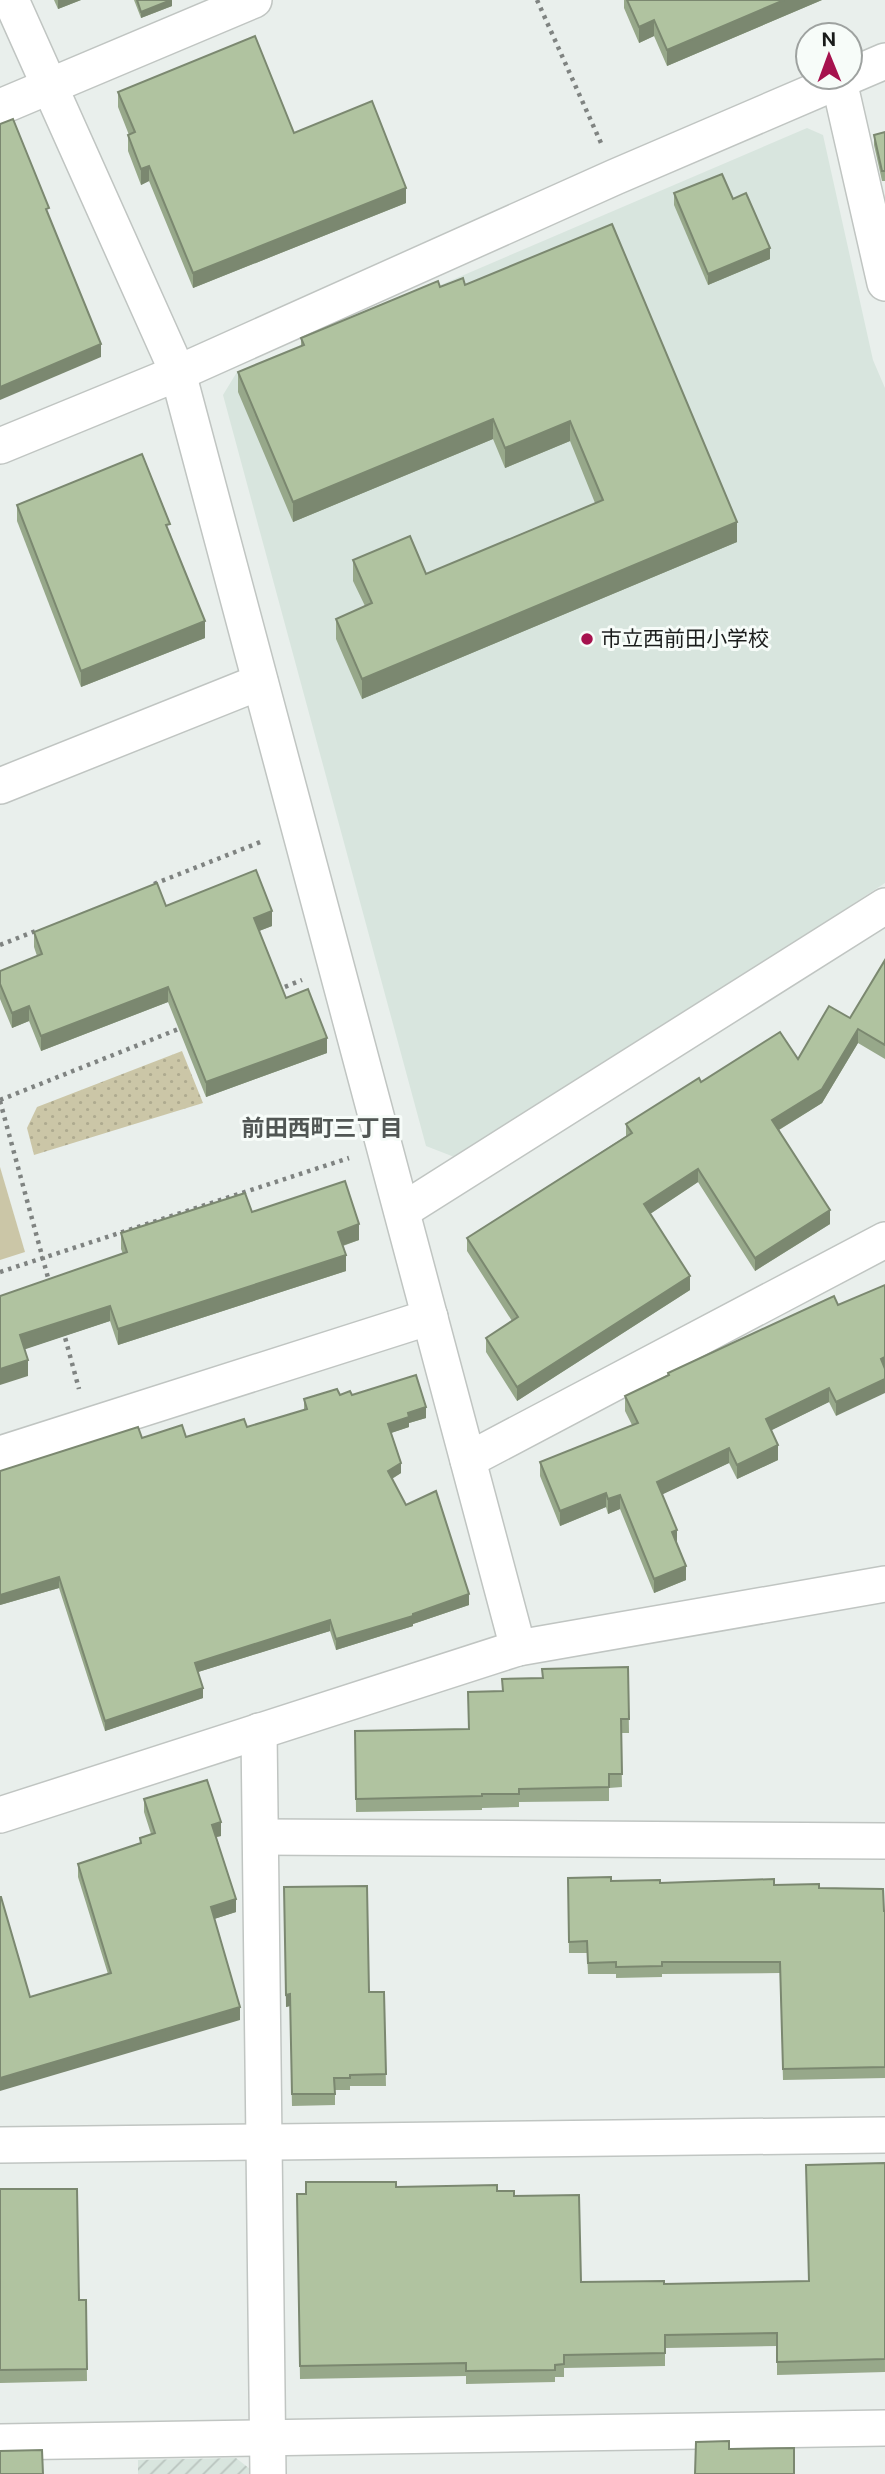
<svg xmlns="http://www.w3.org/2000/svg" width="885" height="2474" font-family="'Public Sans','Noto Sans JP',sans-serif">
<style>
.built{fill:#d8e5de}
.industrial{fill:url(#industrial-furrows)}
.grass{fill:url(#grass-dots)}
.park{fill:#cbc6a7}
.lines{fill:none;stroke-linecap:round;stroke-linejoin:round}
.minor-casing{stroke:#c0c5c2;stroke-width:38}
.path{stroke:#7f8381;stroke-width:4.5;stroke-dasharray:3.5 5;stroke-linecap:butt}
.minor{stroke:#fff;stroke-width:35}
.wall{fill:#97a88a}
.shaded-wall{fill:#7b8870}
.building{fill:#b0c3a0;stroke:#7b8870;stroke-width:2}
.poi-dot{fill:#a6124e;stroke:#f7fcf9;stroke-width:2.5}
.labels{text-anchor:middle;stroke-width:6;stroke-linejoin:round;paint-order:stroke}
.poi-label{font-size:21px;fill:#191b1a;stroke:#f7fcf9;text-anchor:start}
.neighbourhood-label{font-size:23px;font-weight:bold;fill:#515654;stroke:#f7fcf9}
</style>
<defs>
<pattern id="industrial-furrows" width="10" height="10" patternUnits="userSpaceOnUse" patternTransform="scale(1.75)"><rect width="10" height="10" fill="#d8e5de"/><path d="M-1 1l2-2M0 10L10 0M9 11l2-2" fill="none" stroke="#b9c4be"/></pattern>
<pattern id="grass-dots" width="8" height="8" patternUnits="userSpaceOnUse" patternTransform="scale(1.75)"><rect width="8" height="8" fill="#cbc6a7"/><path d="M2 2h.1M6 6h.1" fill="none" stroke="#aeaa8f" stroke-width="1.8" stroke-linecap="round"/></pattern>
</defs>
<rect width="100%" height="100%" fill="#e9efec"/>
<path class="built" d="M807,128l16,7 50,225 12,28v495l-423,277 -36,-14 -203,-751 14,-23z"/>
<path class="industrial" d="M236,2458l14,11v5h-112v-14z"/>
<path class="grass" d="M182,1051l21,52 -169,52 -7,-27 10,-21z"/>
<path class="park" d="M0,1167l25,85 -25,8z"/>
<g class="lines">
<g class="minor-casing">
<g id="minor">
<path d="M11,0l167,373 340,1275"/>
<path d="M850,76l35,-15"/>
<path d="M839,81l46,202"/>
<path d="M0,107l254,-107"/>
<path d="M0,446l178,-73 437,-196 233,-100"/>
<path d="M0,786l260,-104"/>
<path d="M402,1211l483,-305"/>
<path d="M0,1454l430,-137"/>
<path d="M468,1460l417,-220"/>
<path d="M259,1731l9,743"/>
<path d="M0,1815l518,-167 367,-64"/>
<path d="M261,1837l624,4"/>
<path d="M0,2145l885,-10"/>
<path d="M0,2442l885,-14"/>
</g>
</g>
<g class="path">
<path d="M537,0l64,143"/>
<path d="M154,884l109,-43"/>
<path d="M0,945l38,-15"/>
<path d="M277,990l25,-10"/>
<path d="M0,1100l181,-72"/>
<path d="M0,1101l50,184"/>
<path d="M0,1272l349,-114"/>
<path d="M63,1330l16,59"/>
</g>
<use href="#minor" class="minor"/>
</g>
<g class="wall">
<path d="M54,0h27l-23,9z"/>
<path d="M134,0h38v6l-31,12z"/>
<path d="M624,0h198l-155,66 -13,-30 -15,7 -15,-35z"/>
<path d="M118,92l176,41 112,70 -213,85 -44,-107 -8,4 -13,-34v-16h1l-11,-28z"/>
<path d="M885,132v49h-3l-8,-36v-10z"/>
<path d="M674,193l59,6 37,60 -62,26 -34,-80z"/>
<path d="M465,285l272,257 -375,157 -26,-60v-20l29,-13 -12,-25v-21l73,14 169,-71 -25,-62 -65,27 -12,-29 -200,83 -55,-130v-20l63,-26v-8l139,-51z"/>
<path d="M17,505l153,28 35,105 -124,49 -64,-166z"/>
<path d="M166,906l106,20 -13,5 27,67 41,55 -121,44 -38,-95 -127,49 -12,-30 -17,7 -12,-29v-28l37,-15 -3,-9v-15z"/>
<path d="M885,960v99l-27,-16 -36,60 -43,27 51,94 -75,47 -57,-89 -48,32 40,76 -173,111 -31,-49v-14l26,-17 -45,-70v-13l159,-102v-12l75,-42 97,-23 52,-41z"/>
<path d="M252,1212l107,28 -16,6 3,25 -228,74 -8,-24 -86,28 4,27 -28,-80 123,-42 -2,-5v-16z"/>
<path d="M838,1305l-2,111 -7,-14 -58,28 7,30 -41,19 -8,-16 -67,31 15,49 9,37 -32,13 -34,-84 -12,5 -2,-7 -46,19 -20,-50v-14l92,-37 -7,-14v-15l43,-20v-3z"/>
<path d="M340,1395h12l74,23 -17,5v4l-18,6 10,40 -9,6 14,26 63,100 -56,19v2l-77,24 -6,-19 -132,41 5,26 -98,33 -46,-143 -59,17v-134l142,-33 44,-1 61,-10 57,-17v-11z"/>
<path d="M628,1667l1,66h-8l1,54 -13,1v13l-90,1v5l-37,1v2l-126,2 -1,-81 114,-2 34,-38 40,-13z"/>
<path d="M144,1799l77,37 -5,1 20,75 -22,7 26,101 -210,-23 78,-23 -30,-97v-13l62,-21v-5l11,-4 -7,-22z"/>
<path d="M568,1878l92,5 114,2 45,3 66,23v167l-102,2 -3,-107 -118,1v3l-46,1v-4h-28l-1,-21h-18z"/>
<path d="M284,1887l85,105h15l2,94h-36v4h-15v15l-43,1 -2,-100 -4,1z"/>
<path d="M885,2163v209l-108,3v-29l-112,2v18l-101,2v9h-9v5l-89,2v-8l-166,3 -3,-185 99,-7 101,4 17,5 67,86 83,2 144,-3z"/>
<path d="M0,2189l79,111h7l1,81 -87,2z"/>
</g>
<g class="shaded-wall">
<path d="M58,0h23l-23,9z"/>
<path d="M172,0v6l-31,12v-6z"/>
<path d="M784,0h38l-155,66v-16z"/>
<path d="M654,20v16l-15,7v-16z"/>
<path d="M149,166v15l-8,4v-16z"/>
<path d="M406,188v15l-213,85v-15z"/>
<path d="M770,248v11l-62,26v-11z"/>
<path d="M101,344v13l-101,43v-13z"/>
<path d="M493,419v20l-200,83v-20z"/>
<path d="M570,421v20l-65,27v-20z"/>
<path d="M737,522v20l-375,157v-20z"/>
<path d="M205,621v17l-124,49v-16z"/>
<path d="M272,911v15l-18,7v-15z"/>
<path d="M168,987v15l-127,49v-15z"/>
<path d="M29,1006v15l-17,7v-15z"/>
<path d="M858,1029v14l-36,60 -50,31v-14z"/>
<path d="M327,1038v15l-121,44v-15z"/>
<path d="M698,1169v13l-54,36v-14z"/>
<path d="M830,1210v14l-75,47v-13z"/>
<path d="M359,1224v16l-21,7v-15z"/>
<path d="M346,1255v16l-228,74v-16z"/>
<path d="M690,1276v14l-173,111v-14z"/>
<path d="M110,1306v15l-90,30v-16z"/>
<path d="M885,1357v15l-4,-13z"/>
<path d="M28,1360v16l-28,9v-16z"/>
<path d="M885,1379v14l-49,23v-14z"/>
<path d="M829,1388v14l-63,31v-14z"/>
<path d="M426,1407v11l-17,5v4l-21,7v-10l20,-11z"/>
<path d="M778,1445v15l-41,19v-14z"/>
<path d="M729,1448v15l-72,34v-15z"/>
<path d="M401,1463v10l-13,8v-10z"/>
<path d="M606,1493v14l-46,19v-15z"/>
<path d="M620,1495v14l-12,5v-15z"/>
<path d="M677,1530v15l-5,-13z"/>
<path d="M686,1566v14l-32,13v-14z"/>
<path d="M59,1577v11l-59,17v-10z"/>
<path d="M469,1594v11l-56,19v2l-77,24v-11z"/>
<path d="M330,1620v11l-135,42v-10z"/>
<path d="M203,1688v10l-98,33v-10z"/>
<path d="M221,1822v14l-9,2v-13z"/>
<path d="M236,1899v13l-25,8v-13z"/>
<path d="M290,1994v12l-4,1v-12z"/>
<path d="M240,2007v13l-240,71v-13z"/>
</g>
<g class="building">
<path d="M137,0h34l-30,12z"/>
<path d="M627,0h157l-117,50 -13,-30 -15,7z"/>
<path d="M255,36l39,97 78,-32 34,87 -213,85 -44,-107 -8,3 -13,-34 7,-3 -17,-40z"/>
<path d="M13,119l36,89 -3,1 55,135 -101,43v-263z"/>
<path d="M885,132v39h-3l-8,-36z"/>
<path d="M722,174l11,25 13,-6 24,55 -62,26 -34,-81z"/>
<path d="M612,224l125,298 -375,157 -26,-60 36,-16 -19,-43 57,-24 16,38 177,-74 -33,-79 -65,27 -12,-29 -200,83 -55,-130 66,-27 -3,-7 137,-57 2,6 23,-9 2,7z"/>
<path d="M142,454l28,70 -4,1 39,96 -124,50 -64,-166z"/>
<path d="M256,870l16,41 -18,7 32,80 22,-9 19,49 -121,44 -38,-95 -127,49 -12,-30 -17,7 -12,-29v-13l42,-17 -8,-22 123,-49 9,23z"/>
<path d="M885,960v85l-27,-16 -36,60 -50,31 58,90 -75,48 -57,-89 -54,35 46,72 -173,111 -31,-49 32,-21 -51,-79 165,-105 -6,-9 73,-46 2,4 79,-50 18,27 31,-53 21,12z"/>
<path d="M345,1181l14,43 -21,8 8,23 -228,74 -8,-23 -90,29 8,25 -28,9v-73l127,-44 -6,-19 124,-40 7,19z"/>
<path d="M885,1285v72l-4,2 4,10v10l-49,23 -7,-14 -63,31 12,26 -41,20 -8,-17 -72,34 20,48 -5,2 14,34 -32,13 -34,-84 -12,4 -2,-6 -46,18 -20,-49 98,-39 -13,-27 44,-21 -1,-2 166,-77 4,9z"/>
<path d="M416,1375l10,32 -18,6 1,4 -21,7 13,39 -13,8 18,34 30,-14 33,103 -56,20v2l-77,23 -6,-19 -135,43 8,25 -98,33 -46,-144 -59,18v-124l138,-44 4,11 40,-13 4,12 58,-18 3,8 60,-18 -3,-10 33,-10 3,6 10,-4 2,4z"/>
<path d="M628,1667l1,52h-8l1,55h-13v13l-90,2v5h-37v2l-126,3 -1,-68 114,-2 -1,-37 35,-1 -1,-12 41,-1 -1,-9z"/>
<path d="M207,1780l14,42 -9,3 24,74 -25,8 29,100 -240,71v-181h1l29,100 81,-24 -33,-109 63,-21 -1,-5 15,-5 -11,-34z"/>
<path d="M611,1877v4l49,-1v3l114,-4v6l45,-1v4l64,1 1,22h1v156l-102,2 -3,-107h-118v4l-46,1v-5l-28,1 -1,-22 -18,1 -1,-64z"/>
<path d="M367,1886l2,106h15l2,82 -36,1v3h-16l1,16h-43l-2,-100 -4,1 -2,-108z"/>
<path d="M885,2163v196l-108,3v-29l-112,2v18l-101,2v9l-9,1v5l-89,1v-8l-166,3 -3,-172h9v-12h90v5l101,-2v6h17v5l65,-1 2,87 83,-1v3l145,-3 -3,-116z"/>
<path d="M0,2189h77l2,111h7l1,69 -87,1z"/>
<path d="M729,2441v8l65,-1v26h-99l1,-32z"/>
<path d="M42,2450l1,24h-43v-23z"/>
</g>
<circle class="poi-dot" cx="587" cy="639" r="7"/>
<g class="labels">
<g class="poi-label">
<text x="601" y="646">市立西前田小学校</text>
</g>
<g class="neighbourhood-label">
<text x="322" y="1136">前田西町三丁目</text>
</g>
</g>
<g transform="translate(829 56) rotate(359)"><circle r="33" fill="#f7fcf9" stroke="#9ea2a0" stroke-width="2"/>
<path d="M0-5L12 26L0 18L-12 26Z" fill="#a6124e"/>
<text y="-10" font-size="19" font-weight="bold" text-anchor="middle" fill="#191b1a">N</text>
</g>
</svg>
